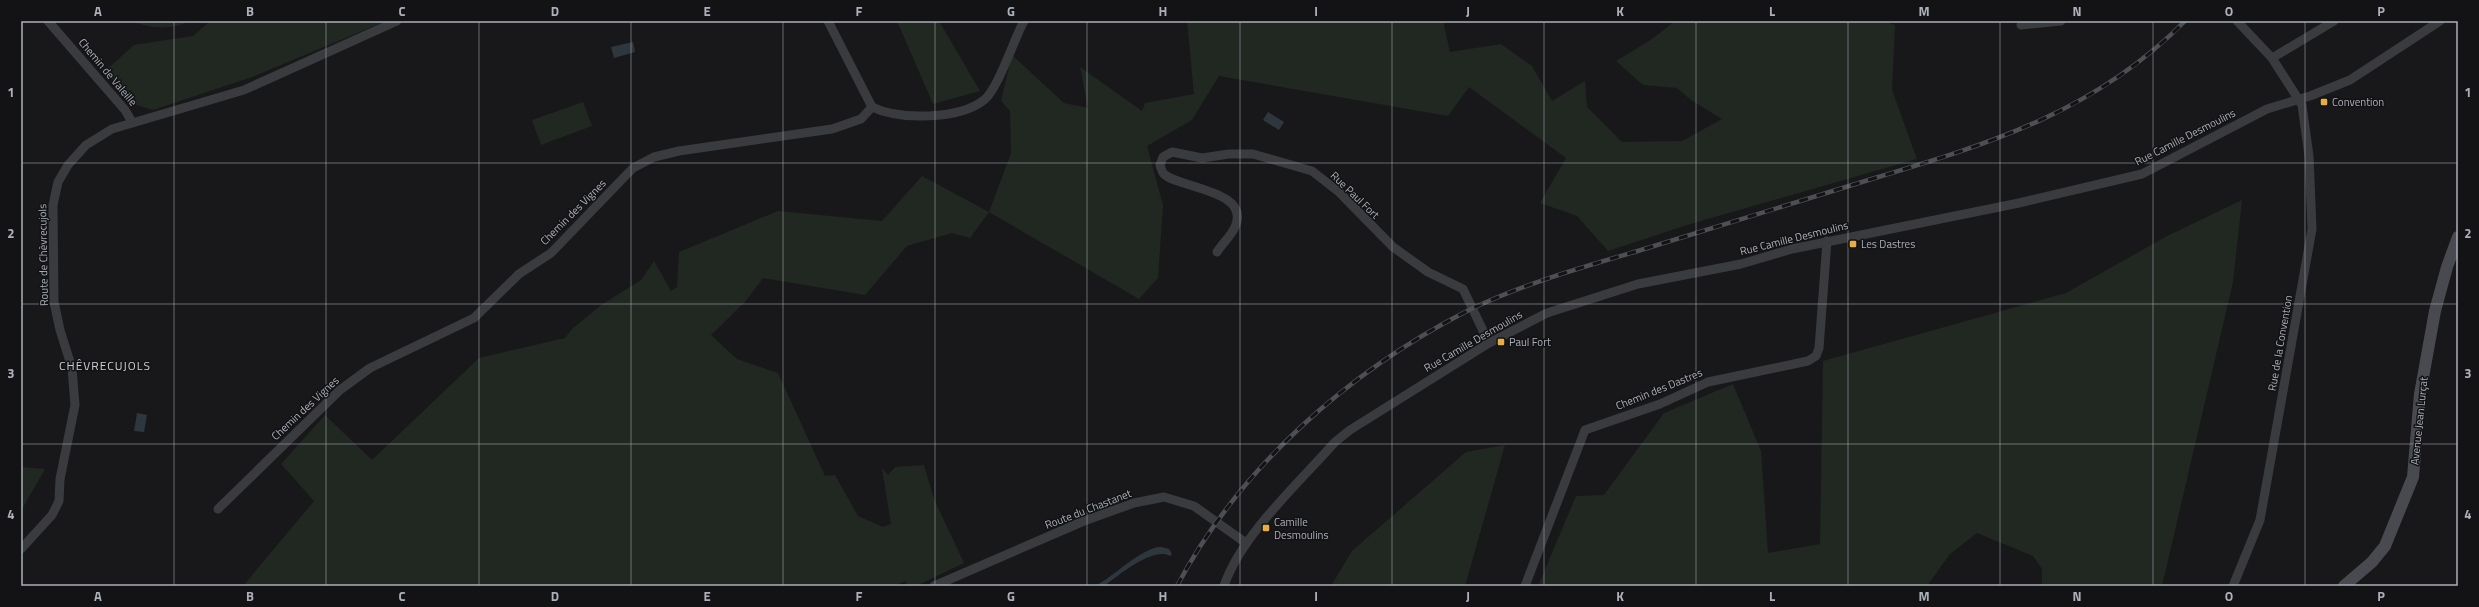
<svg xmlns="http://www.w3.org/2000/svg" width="2479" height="607" font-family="'Titillium Web',sans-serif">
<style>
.green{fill:#202821}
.water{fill:#2f373e}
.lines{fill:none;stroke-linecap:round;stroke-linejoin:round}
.minor{stroke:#3a3b3f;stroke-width:9}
.secondary{stroke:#484a4f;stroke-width:12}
.rail-casing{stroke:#4d4f54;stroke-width:4.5}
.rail{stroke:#131315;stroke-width:3;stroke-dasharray:9;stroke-linecap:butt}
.grid{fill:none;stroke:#abb0b9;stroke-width:1;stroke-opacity:0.55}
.poi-dot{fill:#e8ad42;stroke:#131315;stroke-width:1.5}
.labels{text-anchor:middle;stroke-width:3;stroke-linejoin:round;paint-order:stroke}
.street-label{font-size:11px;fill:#abb0b9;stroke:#131315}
.poi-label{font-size:11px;fill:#abb0b9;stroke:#131315;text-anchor:start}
.neighbourhood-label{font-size:12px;letter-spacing:1px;fill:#cccfd6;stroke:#131315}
.neatline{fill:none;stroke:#abb0b9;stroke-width:1.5}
.grid-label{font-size:13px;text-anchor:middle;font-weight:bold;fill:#abb0b9}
</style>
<rect width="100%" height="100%" fill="#18181a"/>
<g class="green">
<path d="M130,21h60c-22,10 -38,7 -60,0z"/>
<path d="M210,21h176l-134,56 -99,33 -19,-6 -29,-33 29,-26 59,-9z"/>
<path d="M897,21h42l41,70 -47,13z"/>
<path d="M1187,21h256l7,31 51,-8 31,22 20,35 33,-20 2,26 35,35 60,-1 40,-22 -31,-19 -14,-12 -34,-3 -27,-24 36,-22 23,-18h209l11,4 -3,65 25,69 -230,66 -79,26 -31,-35 -37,-13 26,-45 -97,-71 -21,29 -229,-40 -27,44 -45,26 16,59 -5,73 -19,21 -150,-87 -19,26 -18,-5 -45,13 -42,49 -102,-17 -18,24 -34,33 26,24 41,14 47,103 10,-1 23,41 25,11 8,-3 -9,-56 6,7 7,-8 29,-2 10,34 30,64 -48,23h-8l-3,-5 -11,5h-651l71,-85 -33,-37 44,-49 47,45 107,-102 86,-20 7,-9 29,-24 40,-25 13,-19 17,30 6,-4 2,-35 99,-41 104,10 40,-45 67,36 22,-59 -1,-42 -9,-10 11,-46 52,48 24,5 -8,-41 62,44 3,-8 49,-9z"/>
<path d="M583,102l9,24 -51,19 -9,-25z"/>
<path d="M2242,200l-9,82 -71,304h-120v-17l-9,-13 -56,-23 -27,21 -23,32h-389l38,-90 28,-1 60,-82 69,-29 28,67 7,102 52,-9 3,-183 243,-68 101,-57z"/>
<path d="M1505,445l-40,141h-134l21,-35 114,-99z"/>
<path d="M21,467l24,2 -24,42z"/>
</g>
<g class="water">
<path d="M633,42l2,10 -21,6 -3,-11z"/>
<path d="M1268,112l16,10 -5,8 -16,-10z"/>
<path d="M137,413l10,2 -3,17 -10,-1z"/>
<path d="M1161,547l8,2 3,5 -2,2c-17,-10 -52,20 -66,30h-9c17,-8 47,-39 66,-39z"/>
</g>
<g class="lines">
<g class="minor">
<path d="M48,21l77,89 7,12"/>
<path d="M828,21l44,86"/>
<path d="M2021,25l40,-4"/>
<path d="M2272,58l62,-37"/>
<path d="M872,107c27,13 87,13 112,-7 14,-11 30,-61 40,-79"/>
<path d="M1217,252c5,-8 14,-16 18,-25 17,-37 -57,-39 -71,-53 -2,-2 -3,-6 -4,-9l3,-8 9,-5 30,6 27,-4h24l59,17 27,21 54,55 35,25 35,17 26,54"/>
<path d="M218,509l122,-119 30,-22 104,-50 45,-44 32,-21 82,-85 21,-11 25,-6 153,-22 29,-10 11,-12"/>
<path d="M21,549l31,-34 7,-14 1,-22 15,-74 -3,-37 -12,-38 -6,-28 -1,-97 5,-23 10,-17 18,-20 26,-16 132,-39 153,-69"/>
<path d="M934,586l150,-65 50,-18 30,-6 30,9 52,37"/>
<path d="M1224,586c17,-51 75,-103 111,-144l15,-12 139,-87 58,-30 91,-29 103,-20 51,-15 227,-46 123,-29 125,-65 43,-13 40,-16 90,-59"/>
<path d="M1525,586l60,-156 75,-26 48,-22 100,-21 8,-5 3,-8 8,-107"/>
<path d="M2233,586l27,-66 52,-291 -3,-73 -7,-51 -30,-47 -35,-37"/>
</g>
<path class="secondary" d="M2344,586l28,-24 13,-16 28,-69 7,-83 15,-83 12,-44 11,-30"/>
<g class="rail-casing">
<path id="rail" d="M1177,586c63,-119 171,-214 290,-275 55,-27 116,-44 174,-61 78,-24 156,-48 234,-72 117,-35 221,-67 310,-157"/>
</g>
<use href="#rail" class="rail"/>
</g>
<path class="grid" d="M174,21v565M326,21v565M479,21v565M631,21v565M783,21v565M935,21v565M1087,21v565M1240,21v565M1392,21v565M1544,21v565M1696,21v565M1848,21v565M2000,21v565M2153,21v565M2305,21v565M21,163h2437M21,304h2437M21,444h2437"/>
<g class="poi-dot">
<rect x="2320" y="98" width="8" height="8" rx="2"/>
<rect x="1849" y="240" width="8" height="8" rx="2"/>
<rect x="1497" y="338" width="8" height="8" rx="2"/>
<rect x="1262" y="524" width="8" height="8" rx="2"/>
</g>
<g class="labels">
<g class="street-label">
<text transform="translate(108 72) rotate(50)" y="4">Chemin de Valeille</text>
<text transform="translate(2185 137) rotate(-27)" y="4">Rue Camille Desmoulins</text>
<text transform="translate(1355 195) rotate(44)" y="4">Rue Paul Fort</text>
<text transform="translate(573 212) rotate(-45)" y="4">Chemin des Vignes</text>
<text transform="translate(1794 238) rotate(-14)" y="4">Rue Camille Desmoulins</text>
<text transform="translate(43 255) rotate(-91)" y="4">Route de Chèvrecujols</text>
<text transform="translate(1473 341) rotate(-30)" y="4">Rue Camille Desmoulins</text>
<text transform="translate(2280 343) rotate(-80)" y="4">Rue de la Convention</text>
<text transform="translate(1659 389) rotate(-22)" y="4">Chemin des Dastres</text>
<text transform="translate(305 408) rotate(-43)" y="4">Chemin des Vignes</text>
<text transform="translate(2419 421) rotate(-84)" y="4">Avenue Jean Lurçat</text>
<text transform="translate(1088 509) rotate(-21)" y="4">Route du Chastanet</text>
</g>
<g class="poi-label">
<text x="2332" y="106">Convention</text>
<text x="1861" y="248">Les Dastres</text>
<text x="1509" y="346">Paul Fort</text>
<text x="1274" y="526">Camille<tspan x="1274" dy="13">Desmoulins</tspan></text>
</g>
<g class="neighbourhood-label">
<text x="105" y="370">CHÊVRECUJOLS</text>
</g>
</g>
<rect width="2479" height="607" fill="none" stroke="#131315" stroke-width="44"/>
<rect x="22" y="22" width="2435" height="563" class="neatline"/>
<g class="grid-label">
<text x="98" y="16">A</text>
<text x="250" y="16">B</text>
<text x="402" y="16">C</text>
<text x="555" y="16">D</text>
<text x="707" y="16">E</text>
<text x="859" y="16">F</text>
<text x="1011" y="16">G</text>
<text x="1163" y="16">H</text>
<text x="1316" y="16">I</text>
<text x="1468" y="16">J</text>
<text x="1620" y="16">K</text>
<text x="1772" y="16">L</text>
<text x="1924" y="16">M</text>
<text x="2077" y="16">N</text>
<text x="2229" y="16">O</text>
<text x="2381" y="16">P</text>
<text x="11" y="97">1</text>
<text x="2468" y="97">1</text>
<text x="11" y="238">2</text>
<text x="2468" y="238">2</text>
<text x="11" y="378">3</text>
<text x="2468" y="378">3</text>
<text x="11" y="519">4</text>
<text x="2468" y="519">4</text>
<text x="98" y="601">A</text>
<text x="250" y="601">B</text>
<text x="402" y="601">C</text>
<text x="555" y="601">D</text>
<text x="707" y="601">E</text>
<text x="859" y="601">F</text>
<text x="1011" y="601">G</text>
<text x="1163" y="601">H</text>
<text x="1316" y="601">I</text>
<text x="1468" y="601">J</text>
<text x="1620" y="601">K</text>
<text x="1772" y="601">L</text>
<text x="1924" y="601">M</text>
<text x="2077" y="601">N</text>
<text x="2229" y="601">O</text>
<text x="2381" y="601">P</text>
</g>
</svg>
